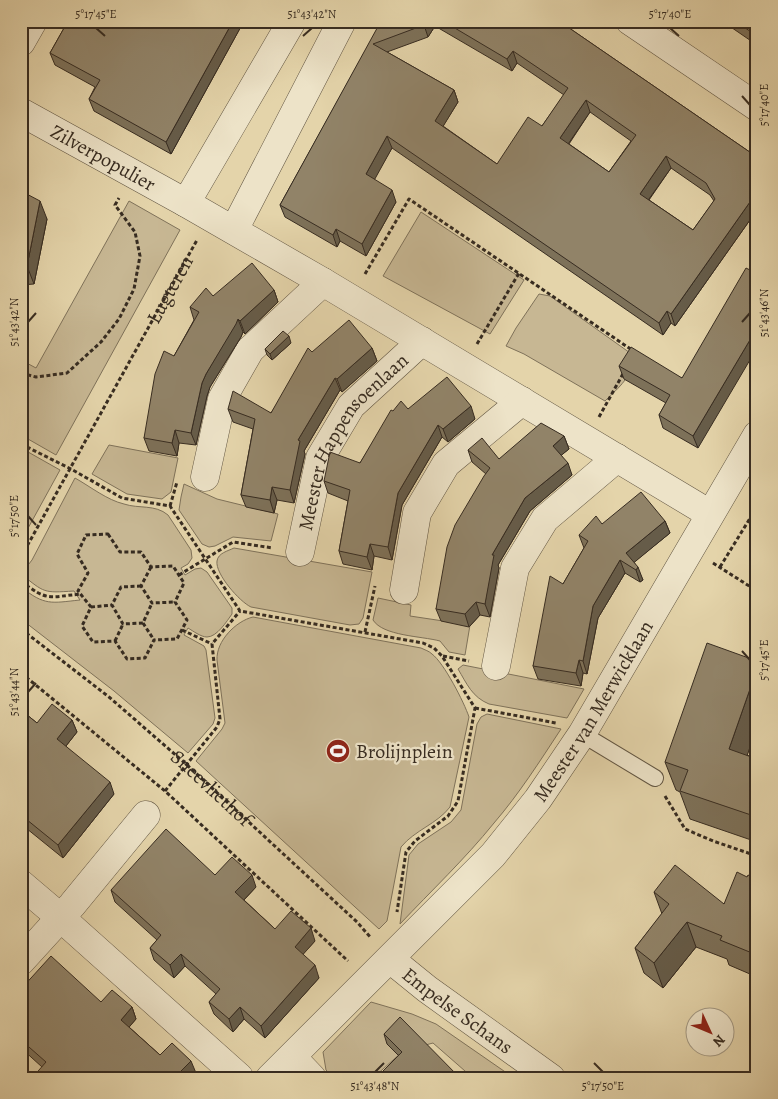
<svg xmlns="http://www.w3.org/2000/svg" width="778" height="1099" font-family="Alegreya,serif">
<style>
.green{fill:#c7b793;stroke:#7f725a}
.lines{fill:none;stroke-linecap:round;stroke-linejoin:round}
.lane-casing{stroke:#625643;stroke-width:18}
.street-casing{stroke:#625643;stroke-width:29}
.path{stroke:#372c21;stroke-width:3;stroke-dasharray:4 2.5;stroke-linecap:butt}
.lane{stroke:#ede3c8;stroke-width:16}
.street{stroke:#ede3c8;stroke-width:28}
.wall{fill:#7d7159;stroke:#372c21;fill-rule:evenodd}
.shaded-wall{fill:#665c49;stroke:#372c21}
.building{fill:#918368;stroke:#372c21;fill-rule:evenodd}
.ticks{fill:none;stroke:#372c21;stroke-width:2}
.labels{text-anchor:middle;stroke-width:4.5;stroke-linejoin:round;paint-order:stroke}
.street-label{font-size:20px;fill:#372c21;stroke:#ede3c8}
.poi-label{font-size:20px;fill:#372c21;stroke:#ede3c8;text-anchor:start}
.neatline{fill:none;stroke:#372c21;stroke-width:2}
.ticks-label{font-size:12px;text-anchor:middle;fill:#372c21}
</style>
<rect width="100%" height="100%" fill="#e4d4aa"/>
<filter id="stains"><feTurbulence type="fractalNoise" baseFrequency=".004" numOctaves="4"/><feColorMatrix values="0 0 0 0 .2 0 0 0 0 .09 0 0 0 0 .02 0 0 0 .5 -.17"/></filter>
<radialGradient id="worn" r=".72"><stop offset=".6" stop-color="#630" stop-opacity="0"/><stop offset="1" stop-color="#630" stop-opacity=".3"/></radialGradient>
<g class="green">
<path d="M129,201l51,29 -124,225 -35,-20v-75l15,8z"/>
<path d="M421,212l103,68 -34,54 -107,-58z"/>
<path d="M539,294l11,2 83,59c-1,23 -13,31 -28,46l-81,-47 -18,-8 10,-18z"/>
<path d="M109,445l69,13 -7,34 -9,7 -35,-5 -35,-20z"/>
<path d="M21,448l39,22 -39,71z"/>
<path d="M75,478c16,9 32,22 49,26 15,5 31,0 44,11l23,35 1,8 -4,6 -7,4 4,7 10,-6 6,-1 6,4 25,36v6c-5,7 -15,23 -25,23 -6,0 -14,-6 -19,-9l-4,7 20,11 2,4 9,68 -2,6 -25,29 -74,-62 -93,-72v-32c24,19 30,16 59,13l-6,-9c-31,2 -29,2 -53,-17l11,-14z"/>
<path d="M184,484l33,15 61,15 -7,27 -38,-4 -18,9 -6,1 -7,-3 -23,-34 2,-13z"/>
<path d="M234,548l138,24 -9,46 -4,6 -9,1 -99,-18c-11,-5 -36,-33 -34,-46 1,-8 11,-10 17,-13z"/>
<path d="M378,598l33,7 -1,11 60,9 -5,30 -16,-3 -9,-11c-19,-5 -57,-5 -67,-21z"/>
<path d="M253,617l168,31c4,2 8,3 11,6 12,9 32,48 37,63l-19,90c-13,17 -35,23 -49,40l-14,74 -8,8 -183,-168 26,-32 3,-6 -8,-63c-1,-19 19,-39 36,-43z"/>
<path d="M463,665l121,24 -17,29 -78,-14c-17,-7 -22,-20 -31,-35z"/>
<path d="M487,714l74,15c-21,32 -42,65 -67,94 -29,36 -63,68 -94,101l9,-69 9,-11 33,-22 10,-12 16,-86 4,-7z"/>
<path d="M371,1002l41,12 24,10 78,54h-41l-40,-35 -30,8 -30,27h-39l-8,-8 -3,-18z"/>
</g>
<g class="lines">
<g class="lane-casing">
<path id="lane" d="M582,734l73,44"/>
</g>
<g class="street-casing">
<g id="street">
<path d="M630,21l127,86"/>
<path d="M21,42l12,-21"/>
<path id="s3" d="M21,112l165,91 137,79 387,232"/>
<path d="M186,203l106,-182"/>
<path d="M234,230l108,-209"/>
<path d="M205,477l17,-78 28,-49 73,-68"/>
<path id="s4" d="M300,552l20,-94 31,-52 71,-65"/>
<path d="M404,590l13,-77 29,-49 76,-63"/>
<path d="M496,666l19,-98 30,-49 72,-61"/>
<path d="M21,884l40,34 178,159"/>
<path id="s5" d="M390,959l37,30 124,89"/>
<path d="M21,961l51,-56 74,-90"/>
<path d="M292,1057l20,21"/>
<path id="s6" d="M270,1078l223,-223 45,-56 44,-65 175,-299"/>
</g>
</g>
<g class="path">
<path d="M365,274l44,-75 223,151"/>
<path d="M477,344l42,-71"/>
<path d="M21,361l4,-5"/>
<path d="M21,373l15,4 31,-4 34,-31 18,-23 15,-30 6,-33 -5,-24 -20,-27 4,-7"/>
<path d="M599,417l25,-45"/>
<path d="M21,444l50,25 51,29 48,8 70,105 183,32 11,5 8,8 33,52 -17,93 -10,15 -33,25 -9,11 -9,60"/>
<path d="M170,506l7,-24"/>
<path d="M108,534l12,18h21l10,15 22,-1 11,17 -9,19 12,18 -10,19 -23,1 -9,18 -18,1 -12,-18 -22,1 -11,-16 9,-19 -13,-16 10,-18 -11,-19 9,-19z"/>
<path id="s1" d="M21,557l176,-317"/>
<path d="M713,563l44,28"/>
<path d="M151,567l-10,19 11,17 23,-1"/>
<path d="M720,567l37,-60"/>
<path d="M179,575l54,-33 40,6"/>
<path d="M21,581c27,21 27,16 60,13"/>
<path d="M141,586l-20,1 -9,18 11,19 20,-1 9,-20"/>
<path d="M91,607l21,-2"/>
<path d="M143,623l11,17"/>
<path id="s2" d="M21,629l88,68 77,67 171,158 14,16"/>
<path d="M182,630l30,14"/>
<path d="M365,632l10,-46"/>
<path d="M115,641l8,-17"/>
<path d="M443,656l26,5"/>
<path d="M21,673l144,118 183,170"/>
<path d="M475,708l81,15"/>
<path d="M165,791l52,-64 3,-8 -8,-75 28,-33"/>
<path d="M665,796l20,33 28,12 44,15"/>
</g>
<use href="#lane" class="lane"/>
<use href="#street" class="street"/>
</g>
<g class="wall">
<path d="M68,21h176l-73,133 -77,-43 -5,-12 6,-12 -40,-22 -5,-12z"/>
<path d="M367,21h192l198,136v53l-82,116 -4,-3 -8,12 -271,-187 -18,31 22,23 -30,54 -26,-15 -3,6 -52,-30 -5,-12 98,-177zM435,26l77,45 5,-8 47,32 -22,31 -45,38 -54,-38 15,-24 -4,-12 -67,-38 41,-15zM590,112l41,29 -22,31 -40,-28zM671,168l39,27 4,6 -21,29 -44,-30z"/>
<path d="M722,21h35v24z"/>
<path d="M21,191l26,28 -13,65 -13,1z"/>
<path d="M274,290l4,12 -33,32 -2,-2 -2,5 -31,50 -3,9 -11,49 -17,-2 -2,13 -28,-5 -5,-13 30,-82 20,-36 -4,-13 23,-11z"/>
<path d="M291,343l-19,17 -5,-5 -2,-6z"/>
<path d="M372,348l5,13 -35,31 -2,-2 -36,61 1,3 -11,49 -17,-3 -3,13 -28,-6 -5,-12 12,-66 -20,-7 -5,-13 43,4 41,-61z"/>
<path d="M619,366l63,12 16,70 -35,-20 -4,-13 7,-12 -42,-24z"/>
<path d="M408,409l67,10 -27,23 -6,-5 -40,68 -10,55 -18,-4 -2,14 -29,-6 -4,-13 9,-50 -20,-8 -4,-12 36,-18 33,-52z"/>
<path d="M564,436l5,13 -8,6 11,20 -42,36 -32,54 1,3 -9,49 -10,-2 -11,12 -28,-6 -5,-12 50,-135 -14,-12 -4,-12 31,9z"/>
<path d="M665,521l5,12 -36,29 9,18 -3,2 -15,-9 -27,45 -11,56 -4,-1 -2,13 -43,-7 -5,-13 30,-82 21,-36 -5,-13 23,-11z"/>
<path d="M757,661v65l-10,29 10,4v83l-67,-23 -10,-27 -4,-2 -11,-28z"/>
<path d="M21,710l16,13 35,-3 5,12 -11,14 48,48 -51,64 -42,-34z"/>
<path d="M215,875l41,12 -12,13 31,29 40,12 -12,13 16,24 -54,60 -21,-19 -11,13 -19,-18 -5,-12 7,-8 -31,-28 -11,12 -20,-18 -4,-12 7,-8 -42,-38 -4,-12z"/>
<path d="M747,877l10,2v98l-28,-12 -2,-6 -31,-12 -33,41 -19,-15 -9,-25 27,-34 -8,-22 70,12z"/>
<path d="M21,989l111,18 4,12 -7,8 31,28 36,18 -154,-6 -21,-19z"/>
<path d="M384,1034l76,44 -62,-23 -11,-11z"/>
</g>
<g class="shaded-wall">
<path d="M233,21h11l-73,133 -5,-12z"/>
<path d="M426,21h7l2,5 -7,11 -4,-12z"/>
<path d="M513,51l4,12 -5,8 -5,-12z"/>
<path d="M454,90l4,12 -19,31 -4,-12z"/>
<path d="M586,100l4,12 -26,38 -4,-12z"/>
<path d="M387,136l5,12 -21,38 -5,-12z"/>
<path d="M666,156l5,12 -27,38 -4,-12z"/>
<path d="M392,190l4,12 -30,54 -4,-12z"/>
<path d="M757,192v18l-82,116 -4,-12z"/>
<path d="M40,201l7,18 -13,65 -7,-18z"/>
<path d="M336,229l4,12 -3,6 -4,-12z"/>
<path d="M274,290l4,12 -33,32 -5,-13z"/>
<path d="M667,311l4,12 -8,12 -4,-12z"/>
<path d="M238,319l5,13 -2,5 -31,50 -3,9 -11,49 -5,-12 11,-50 4,-9z"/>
<path d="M757,328v20l-59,100 -5,-12z"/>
<path d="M289,336l2,7 -19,17 -2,-6z"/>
<path d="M372,348l5,13 -35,31 -5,-13z"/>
<path d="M335,378l5,12 -36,61 1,3 -11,49 -4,-13 8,-50z"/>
<path d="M471,406l4,13 -27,23 -5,-13z"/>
<path d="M438,425l4,12 -40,68 -10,55 -4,-13 10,-54z"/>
<path d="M175,430l4,13 -2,13 -5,-13z"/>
<path d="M564,436l5,13 -11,9 -5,-12z"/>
<path d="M568,463l4,12 -42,36 -32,54 1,3 -9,49 -5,-13 7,-49 33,-57z"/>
<path d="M272,487l5,13 -3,13 -4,-13z"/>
<path d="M665,521l5,12 -39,32 -5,-12z"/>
<path d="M370,544l4,12 -2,14 -5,-13z"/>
<path d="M620,560l5,13 -27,45 -11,56 -4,-13 10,-55z"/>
<path d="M638,567l5,13 -3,2 -4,-12z"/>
<path d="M476,602l4,13 -11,12 -4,-13z"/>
<path d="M579,660l4,13 -2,13 -5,-13z"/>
<path d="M757,669v57l-17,51 -11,-28z"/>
<path d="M72,720l5,12 -15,19 -5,-12z"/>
<path d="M110,782l4,12 -51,64 -5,-13z"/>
<path d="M252,875l4,12 -16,17 -5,-12z"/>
<path d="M687,922l9,25 -33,41 -9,-25z"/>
<path d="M311,928l4,13 -16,18 -4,-12z"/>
<path d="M181,954l4,12 -11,12 -4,-13z"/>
<path d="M315,965l4,13 -54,60 -4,-12z"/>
<path d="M132,1007l4,12 -11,13 -4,-12z"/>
<path d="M240,1007l4,12 -11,13 -4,-13z"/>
<path d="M191,1061l5,12 -5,5h-10l-2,-5z"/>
</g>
<g class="building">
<path d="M68,21h165l-67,121 -77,-43 11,-19 -50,-27z"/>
<path d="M381,21h45l-2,4 -51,19 81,46 -19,31 62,43 31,-47 14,9 26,-38 -55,-37 -6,8 -64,-38h116l198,136v35l-86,122 -4,-3 -8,12 -272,-187 -21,38 26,16 -30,54 -26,-15 -3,6 -53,-30zM586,100l50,35 -27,37 -49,-34zM666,156l40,27 9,16 -22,31 -53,-36z"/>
<path d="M735,21h22v15z"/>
<path d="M21,191l19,10 -13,65h-6z"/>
<path d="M252,263l22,27 -34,31 -2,-2 -2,5 -30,50 -4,9 -11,50 -16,-3 -3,13 -28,-5 11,-64 9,-23 10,5 25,-44 -9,-5 16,-19 7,8z"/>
<path d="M746,268l8,4 3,-3v59l-64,108 -34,-21 11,-20 -51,-29 12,-19 51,31z"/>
<path d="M349,320l23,28 -35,31 -2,-1 -37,62 2,1 -10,49 -18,-3 -2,13 -29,-5 14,-76 -27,-10 5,-18 38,22 37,-65 4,4z"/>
<path d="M283,331l6,5 -19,18 -5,-5z"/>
<path d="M447,377l24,29 -28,23 -5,-4 -40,68 -10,54 -18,-3 -3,13 -28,-6 11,-61 -26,-9 6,-29 30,11 31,-53 2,1 8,-10 7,8z"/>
<path d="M541,423l23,13 -11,10 15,17 -43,35 -33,57h2l-9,49 -9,-2 -11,12 -29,-5 11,-62 8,-22 29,-49 6,-8 -22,-18 14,-12 17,21z"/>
<path d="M641,492l24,29 -39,32 12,14 -2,3 -16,-10 -27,46 -10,55 -4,-1 -3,13 -43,-7 17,-90 13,8 25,-43 -9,-6 17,-19 6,8z"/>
<path d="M707,643l50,18v8l-28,80 28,10v58l-77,-26 8,-21 -23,-8z"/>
<path d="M52,704l20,16 -15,19 53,43 -52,63 -37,-30v-105l16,13z"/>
<path d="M166,829l49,46 17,-18 20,18 -17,17 40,37 16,-18 20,17 -16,19 20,18 -54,61 -21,-19 -11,12 -20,-17 11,-13 -39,-35 -11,11 -20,-17 11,-13 -50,-45z"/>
<path d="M675,865l49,39 13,-32 10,5 1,-2 9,4v76l-37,-15 2,-4 -35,-14 -33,41 -19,-15 34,-44 -15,-12z"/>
<path d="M51,956l50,46 11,-12 20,17 -11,13 39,35 12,-12 19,18 -12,12 6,5h-153l14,-16 -25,-22v-51z"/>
<path d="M400,1017l60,61h-84l26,-26 -18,-18z"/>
</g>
<path class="ticks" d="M96,28l9,8M670,28l9,8M303,36l9,-8M742,96l8,9M28,322l8,-9M742,322l8,-9M28,516l8,9M742,651l8,9M28,692l8,-9M594,1063l9,9M375,1072l9,-9"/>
<defs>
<g id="stadium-disc" transform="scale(1.25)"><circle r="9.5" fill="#8f2418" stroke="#ede3c8"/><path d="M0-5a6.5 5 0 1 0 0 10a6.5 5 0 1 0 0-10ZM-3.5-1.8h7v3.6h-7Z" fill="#fff"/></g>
</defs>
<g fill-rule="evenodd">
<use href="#stadium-disc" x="338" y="751"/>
</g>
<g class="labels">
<g class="street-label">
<text dy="7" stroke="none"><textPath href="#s3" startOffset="94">Zilverpopulier</textPath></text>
<text dy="7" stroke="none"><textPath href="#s1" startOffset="306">Lugteren</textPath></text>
<text dy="7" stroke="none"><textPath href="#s4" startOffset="126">Meester Happensoenlaan</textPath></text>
<text dy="7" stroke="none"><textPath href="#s6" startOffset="491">Meester van Merwicklaan</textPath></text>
<text dy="7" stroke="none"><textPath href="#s2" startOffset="248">Sneevliethof</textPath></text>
<text dy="7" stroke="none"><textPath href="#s5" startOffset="85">Empelse Schans</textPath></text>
</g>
<g class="poi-label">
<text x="356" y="758">Brolijnplein</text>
</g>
</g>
<rect width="778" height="1099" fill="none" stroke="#e4d4aa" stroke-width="55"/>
<g transform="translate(710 1032) rotate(134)"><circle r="24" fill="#ede3c8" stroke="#a49a85"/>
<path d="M0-4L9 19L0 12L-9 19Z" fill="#8f2418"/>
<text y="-8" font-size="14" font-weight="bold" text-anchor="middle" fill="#372c21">N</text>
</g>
<rect x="28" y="28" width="722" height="1044" class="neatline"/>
<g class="ticks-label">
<text x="96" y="18">5°17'45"E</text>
<text x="312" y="18">51°43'42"N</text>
<text x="670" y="18">5°17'40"E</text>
<text transform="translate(764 105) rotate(-90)" y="4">5°17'40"E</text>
<text transform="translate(764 313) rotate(-90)" y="4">51°43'46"N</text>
<text transform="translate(14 322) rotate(-90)" y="4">51°43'42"N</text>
<text transform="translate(14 516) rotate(-90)" y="4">5°17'50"E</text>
<text transform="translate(764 660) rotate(-90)" y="4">5°17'45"E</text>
<text transform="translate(14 692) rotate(-90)" y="4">51°43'44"N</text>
<text x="375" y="1090">51°43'48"N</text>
<text x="603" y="1090">5°17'50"E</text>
</g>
<rect width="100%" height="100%" filter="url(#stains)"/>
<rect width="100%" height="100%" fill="url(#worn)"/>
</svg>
